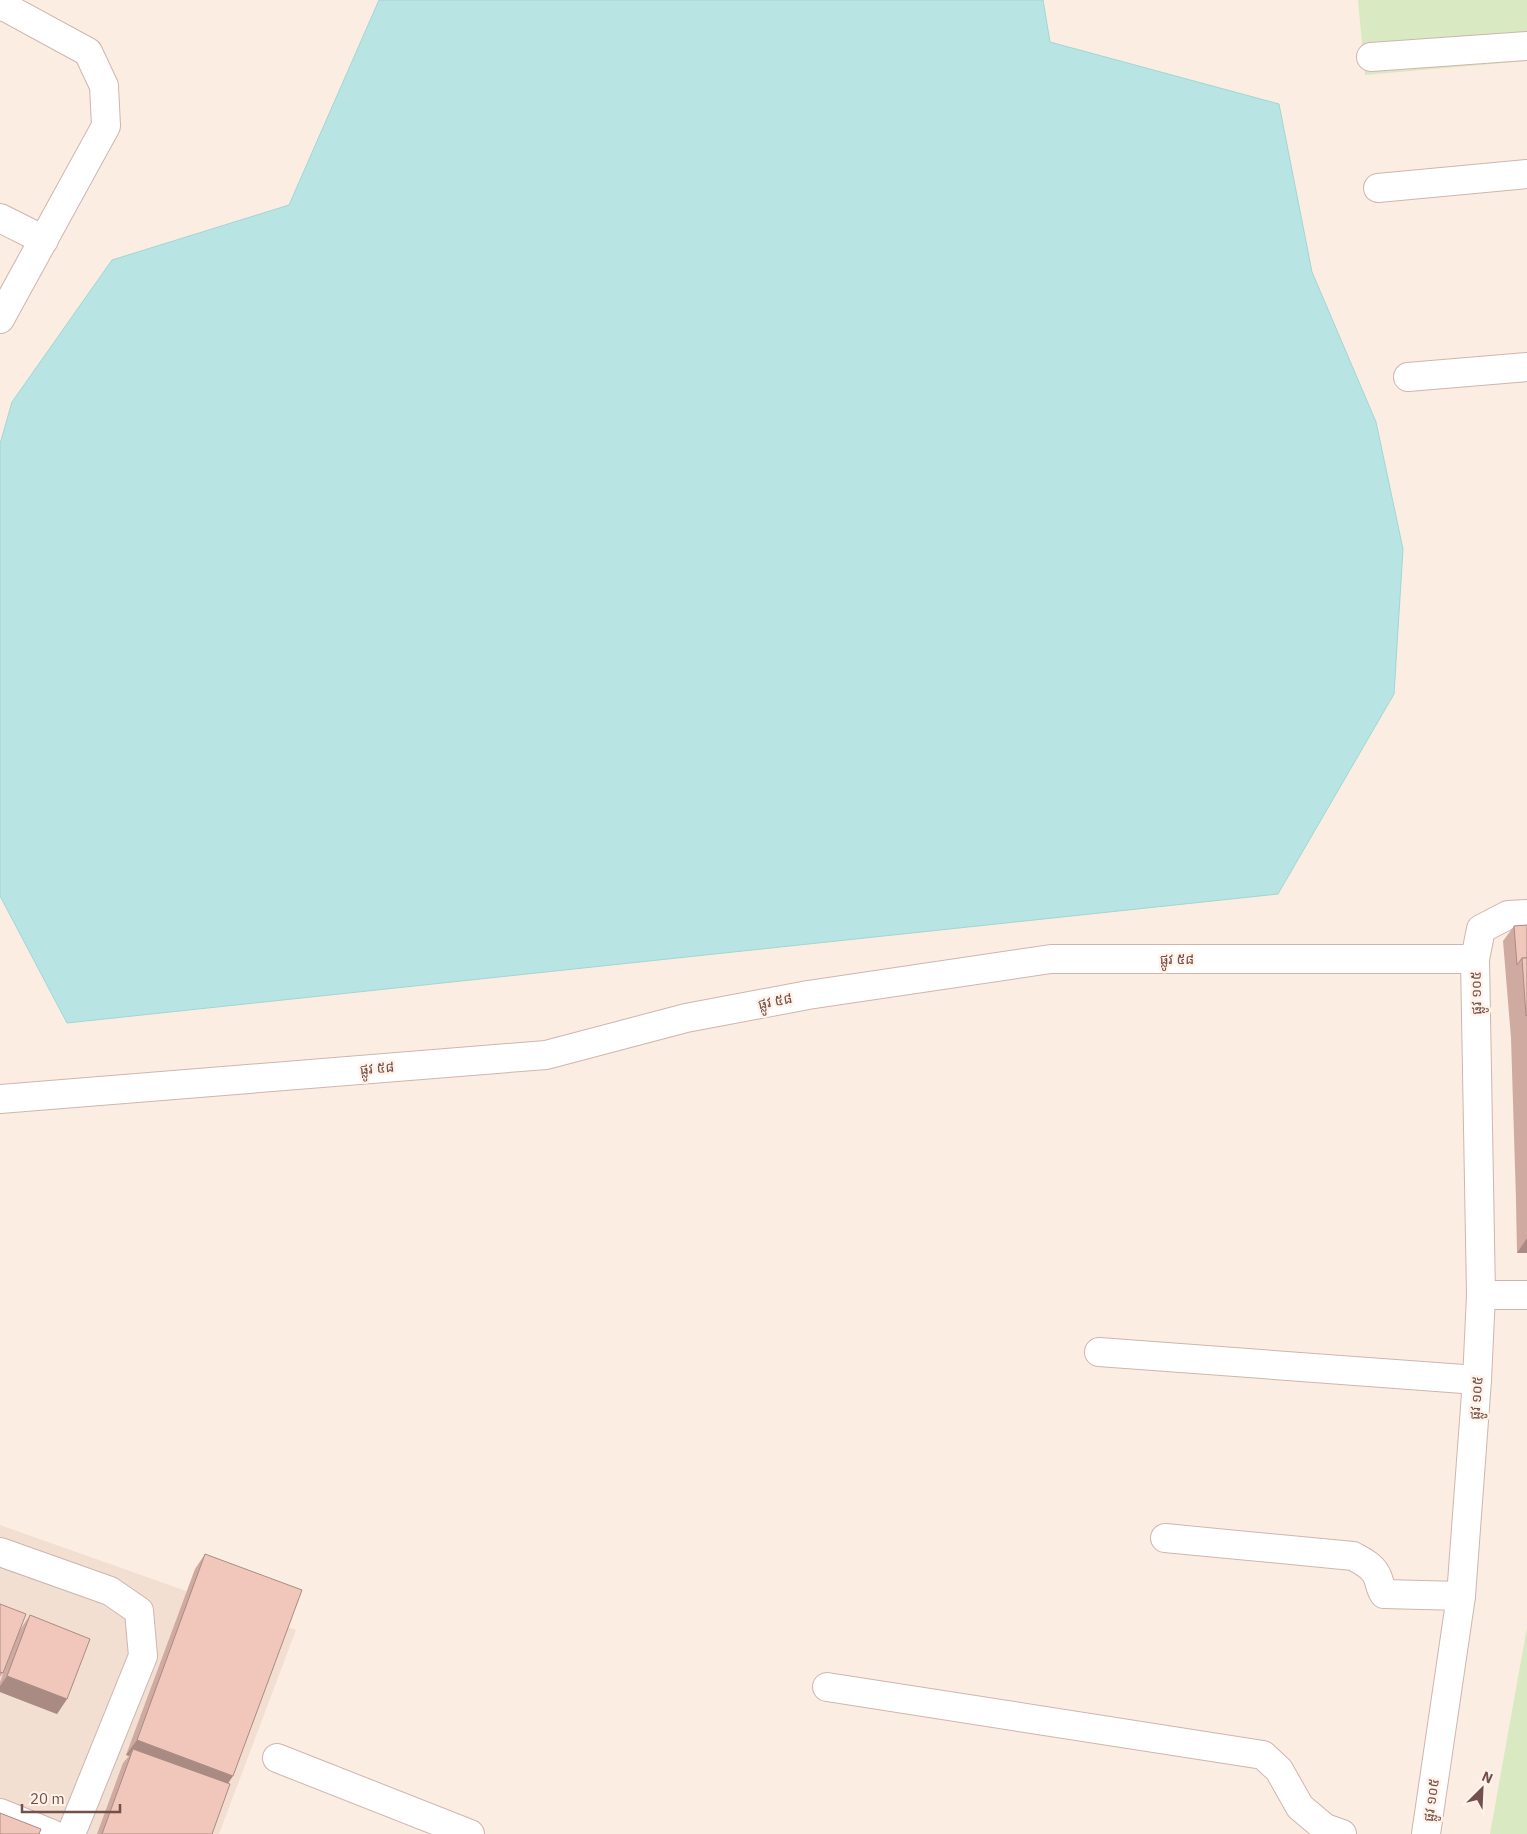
<svg xmlns="http://www.w3.org/2000/svg" width="1527" height="1834" font-family="'IBM Plex Sans','Noto Sans Khmer',sans-serif">
<style>
.residential{fill:#f3ded2}
.green{fill:#d9e9c2}
.water{fill:#b8e5e3;stroke:#9ed7d4}
.lines{fill:none;stroke-linecap:round;stroke-linejoin:round}
.minor-casing{stroke:#cfb5ad;stroke-width:30}
.minor{stroke:#fff;stroke-width:28}
.wall{fill:#cfaaa1}
.shaded-wall{fill:#a98b83}
.building{fill:#f1c6bb;stroke:#a98b83}
.labels{text-anchor:middle;stroke-width:5;stroke-linejoin:round;paint-order:stroke}
.street-label{font-size:14px;fill:#735049;stroke:#fff2e9}
</style>
<rect width="100%" height="100%" fill="#fcede3"/>
<path class="residential" d="M0,1525l296,105 -77,204h-219z"/>
<g class="green">
<path d="M1358,0h169v61l-162,14z"/>
<path d="M1527,1627v207h-37z"/>
</g>
<path class="water" d="M379,0h664l7,42 229,62 33,168 64,150 27,127 -9,145 -116,200 -1211,129 -67,-127v-452l12,-42 100,-142 177,-55z"/>
<g class="lines">
<g class="minor-casing">
<g id="minor">
<path d="M0,6l7,2 81,44 16,34 2,40 -106,193"/>
<path d="M1371,57l156,-11"/>
<path d="M1378,188l149,-14"/>
<path d="M0,218l44,22"/>
<path d="M1408,377l119,-10"/>
<path d="M0,1099l546,-44 140,-37 122,-23 243,-36h424"/>
<path d="M1481,1295h46"/>
<path d="M1099,1352l378,28"/>
<path d="M1165,1538l188,18c9,5 18,9 23,18 4,6 3,13 8,20l77,2"/>
<path d="M0,1552l110,39 29,20 4,45 -72,178"/>
<path d="M827,1687l436,68 16,15 21,37 25,21 17,6"/>
<path d="M277,1758l193,76"/>
<path d="M0,1813l52,21"/>
<path d="M1426,1834l35,-238 16,-216 4,-85 -6,-336 6,-30 27,-14 19,-1"/>
</g>
</g>
<use href="#minor" class="minor"/>
</g>
<g class="wall">
<path d="M1527,925v328h-10l-1,-53 -5,-162 -8,-97 11,-15z"/>
<path d="M205,1554l23,229 -16,51h-115l26,-71 6,-7 -3,-1 69,-186z"/>
<path d="M0,1604l20,26 10,-15 37,84 -10,15 -57,-22v-10l18,-48 -15,39 -3,4z"/>
</g>
<g class="shaded-wall">
<path d="M1527,1238v15h-10z"/>
<path d="M7,1676l60,23 -10,15 -57,-22v-6z"/>
<path d="M137,1740l96,36 -10,15 -90,-42 -4,7 -3,-1z"/>
</g>
<g class="building">
<path d="M1527,925v33h-5l-5,7 -3,-39z"/>
<path d="M1522,958h5v57l-1,1z"/>
<path d="M205,1554l97,36 -69,186 -96,-36z"/>
<path d="M0,1604l26,10 -23,59 -3,-1z"/>
<path d="M30,1615l60,24 -23,60 -60,-23z"/>
<path d="M133,1749l97,35 -18,50h-110z"/>
<path d="M0,1813l41,16 -2,5h-39z"/>
</g>
<g class="labels">
<g class="street-label">
<text x="1177" y="964">ផ្លូវ ៥៨</text>
<text transform="translate(1476 993) rotate(-91)" y="5">ផ្លូវ ១០៥</text>
<text transform="translate(775 1001) rotate(-11)" y="5">ផ្លូវ ៥៨</text>
<text transform="translate(377 1068) rotate(-5)" y="5">ផ្លូវ ៥៨</text>
<text transform="translate(1476 1398) rotate(-86)" y="5">ផ្លូវ ១០៥</text>
<text transform="translate(1431 1800) rotate(-82)" y="5">ផ្លូវ ១០៥</text>
</g>
</g>
<g transform="translate(1482 1789) rotate(24)" stroke="#fff2e9" stroke-width="4" paint-order="stroke">
<path d="M0-4L9 19L0 12L-9 19Z" fill="#735049"/>
<text y="-8" font-size="14" font-weight="bold" text-anchor="middle" fill="#735049">N</text>
</g>
<path d="M22 1804v8h98v-8" fill="none" stroke="#735049" stroke-width="2.5"/>
<text x="30" y="1804" font-size="15" fill="#735049" stroke="#fff2e9" stroke-width="4" paint-order="stroke">20 m</text>
</svg>
